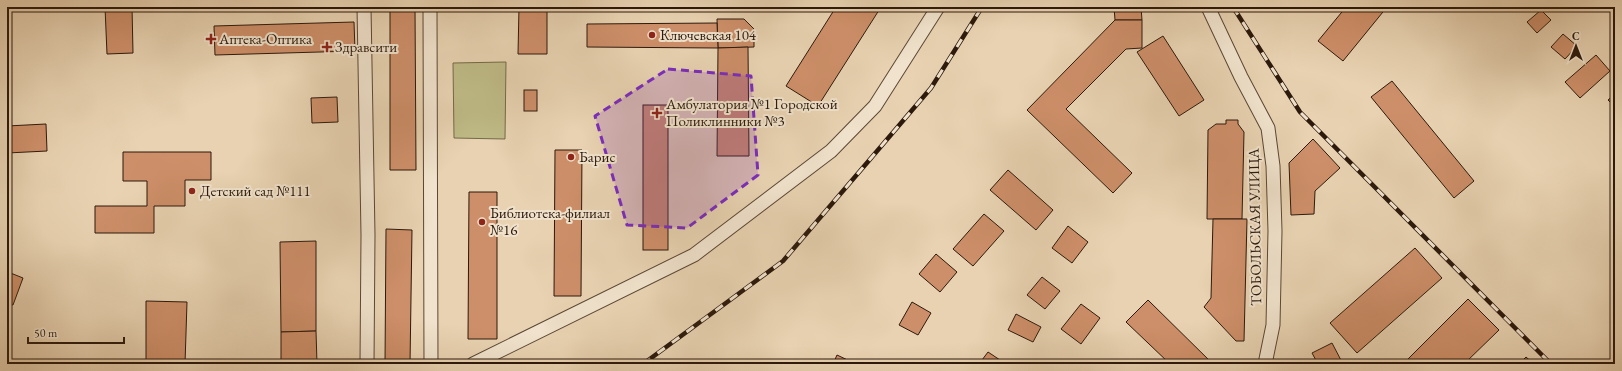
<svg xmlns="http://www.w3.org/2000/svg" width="1622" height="371" font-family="'EB Garamond',serif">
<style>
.green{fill:#beba86;stroke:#756a49}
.building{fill:#cd8f69;stroke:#2c190c}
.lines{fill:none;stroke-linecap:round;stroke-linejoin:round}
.minor-casing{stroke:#5b4735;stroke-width:15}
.minor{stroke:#f0e2cc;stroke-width:13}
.rail-casing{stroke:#2c190c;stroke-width:4.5}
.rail{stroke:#f0e2cc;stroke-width:3;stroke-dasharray:9;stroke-linecap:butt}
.marked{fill:#7b2cbf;fill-opacity:0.2;stroke:#7b2cbf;stroke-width:3;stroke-dasharray:8 5;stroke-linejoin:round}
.poi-dot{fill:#8f2418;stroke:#f0e2cc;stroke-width:1.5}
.labels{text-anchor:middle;stroke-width:4;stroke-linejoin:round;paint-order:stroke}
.poi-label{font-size:15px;fill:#2c190c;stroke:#f0e2cc;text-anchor:start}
.street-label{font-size:15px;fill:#2c190c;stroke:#f0e2cc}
</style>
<rect width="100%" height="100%" fill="#e8d2b1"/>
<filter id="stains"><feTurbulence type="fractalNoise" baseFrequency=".005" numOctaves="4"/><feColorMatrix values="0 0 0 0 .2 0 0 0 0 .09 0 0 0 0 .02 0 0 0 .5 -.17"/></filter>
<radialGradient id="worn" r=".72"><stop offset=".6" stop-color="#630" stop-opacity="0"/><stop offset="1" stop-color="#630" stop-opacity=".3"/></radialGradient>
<path class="green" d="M506,62l-1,77 -51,-1 -1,-75z"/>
<g class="building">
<rect x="7" y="7" width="1" height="51"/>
<path d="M105,7h27l1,46 -26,1z"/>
<path d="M390,7h25l1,163h-26z"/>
<path d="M519,7h28v47h-29z"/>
<path d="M836,7h45l-63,99 -32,-20z"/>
<path d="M1114,7h27l1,13h-27z"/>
<path d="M1346,7h41l-44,54 -25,-20z"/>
<path d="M1541,10l10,10 -14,13 -10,-11z"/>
<path d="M717,19h27l10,10v18l-36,1z"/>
<path d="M1115,20h27v28l-16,1 -60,60 66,64 -19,20 -86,-83z"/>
<path d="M354,22l1,29 -140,4 -1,-29z"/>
<path d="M717,23l1,25 -131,-1v-23z"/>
<path d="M1563,34l14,12 -12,13 -14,-12z"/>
<path d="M1163,36l41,64 -25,16 -42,-64z"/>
<path d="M748,47l1,109h-32l1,-108z"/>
<path d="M1596,55l14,16 -30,27 -15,-16z"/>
<path d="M1392,81l82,100 -20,17 -83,-101z"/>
<rect x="524" y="90" width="13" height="21"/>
<path d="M1615,94v13l-7,-7z"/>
<path d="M337,97l1,25 -26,1 -1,-25z"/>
<rect x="643" y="105" width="25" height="145"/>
<path d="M1226,120h12v4l6,8 -2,87h-35l1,-89 8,-6h10z"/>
<path d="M46,124l1,27 -40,2v-27z"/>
<path d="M1313,139l27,29 -25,23 -1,23 -23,1 -2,-52z"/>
<path d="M555,150h27l-1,146h-27z"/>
<path d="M123,152h88v28h-26v26h-31v27h-59v-27h52v-25h-24z"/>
<path d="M1008,170l45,40 -17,20 -46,-40z"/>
<path d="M469,192h28v147h-29z"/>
<path d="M984,214l20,17 -31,35 -20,-17z"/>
<path d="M1213,219h34l-3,122h-8l-32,-34 7,-9z"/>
<path d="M1068,226l20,16 -16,21 -20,-15z"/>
<path d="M386,229l26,1 -2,134h-25z"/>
<path d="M316,241v90l-35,1 -1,-90z"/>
<path d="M1415,248l27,30 -85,75 -27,-30z"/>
<path d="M936,254l21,18 -17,20 -21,-18z"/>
<path d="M8,272l15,6 -10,27 -6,-2z"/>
<path d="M1042,277l18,14 -15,18 -18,-14z"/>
<path d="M1468,299l31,31 -35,34h-61z"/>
<path d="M1148,300l65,64h-43l-44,-42z"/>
<path d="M146,301l41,1 -2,62h-39z"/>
<path d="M912,302l19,11 -13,22 -19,-10z"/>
<path d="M1081,304l19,14 -19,26 -20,-15z"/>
<path d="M1016,314l25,13 -8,15 -25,-12z"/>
<path d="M316,331l1,33h-36v-32z"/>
<path d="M1332,343l11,21h-25l-6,-11z"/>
<path d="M988,352l18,12h-27z"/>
<path d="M837,355l19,9h-23z"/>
<path d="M1526,357l8,7h-15z"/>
</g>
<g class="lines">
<g class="minor-casing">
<g id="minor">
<path d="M364,7l4,228 -1,129"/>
<path d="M430,7l1,357"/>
<path d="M1208,7l33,70 27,51 5,38 2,65 -2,94 -8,39"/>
<path d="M473,364l221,-109 137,-104 44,-45 63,-99"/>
</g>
</g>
<use href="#minor" class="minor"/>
<g class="rail-casing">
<g id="rail">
<path d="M1233,7l67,105 251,252"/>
<path d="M643,364l140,-103 148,-173 51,-81"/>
</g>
</g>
<use href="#rail" class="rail"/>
</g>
<path class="marked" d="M668,69l83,7 7,99 -71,53 -60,-3 -32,-109z"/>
<g class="poi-dot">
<circle cx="652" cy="35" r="4"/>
<path d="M209 33h4v4h4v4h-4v4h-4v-4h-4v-4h4z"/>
<path d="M325 41h4v4h4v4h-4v4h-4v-4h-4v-4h4z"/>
<path d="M655 107h4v4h4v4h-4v4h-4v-4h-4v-4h4z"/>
<circle cx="571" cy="157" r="4"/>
<circle cx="192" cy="191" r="4"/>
<circle cx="482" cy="222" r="4"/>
</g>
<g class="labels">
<g class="poi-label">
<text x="660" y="40">Ключевская 104</text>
<text x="219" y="44">Аптека-Оптика</text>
<text x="335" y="52">Здравсити</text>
<text x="666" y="109">Амбулатория №1 Городской<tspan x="666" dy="17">Поликлинники №3</tspan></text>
<text x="579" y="162">Барис</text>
<text x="200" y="196">Детский сад №111</text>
<text x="490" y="218">Библиотека-филиал<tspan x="490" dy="17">№16</tspan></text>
</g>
<g class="street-label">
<text transform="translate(1255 227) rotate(-91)" y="5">ТОБОЛЬСКАЯ УЛИЦА</text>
</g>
</g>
<rect width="1622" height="371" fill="none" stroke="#e8d2b1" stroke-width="24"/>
<rect x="8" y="8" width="1606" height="355" fill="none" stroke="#2c190c" stroke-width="2"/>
<rect x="12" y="12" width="1598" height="347" fill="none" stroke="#2c190c"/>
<g transform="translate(1576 46)" stroke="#f0e2cc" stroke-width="3" paint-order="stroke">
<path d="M0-3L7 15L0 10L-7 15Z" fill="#2c190c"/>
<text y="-6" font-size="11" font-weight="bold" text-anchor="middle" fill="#2c190c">С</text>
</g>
<path d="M28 337v6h96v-6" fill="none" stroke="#2c190c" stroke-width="2"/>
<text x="34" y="337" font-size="12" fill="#2c190c" stroke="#f0e2cc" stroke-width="3" paint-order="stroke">50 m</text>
<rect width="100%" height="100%" filter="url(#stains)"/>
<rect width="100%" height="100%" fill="url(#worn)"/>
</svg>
